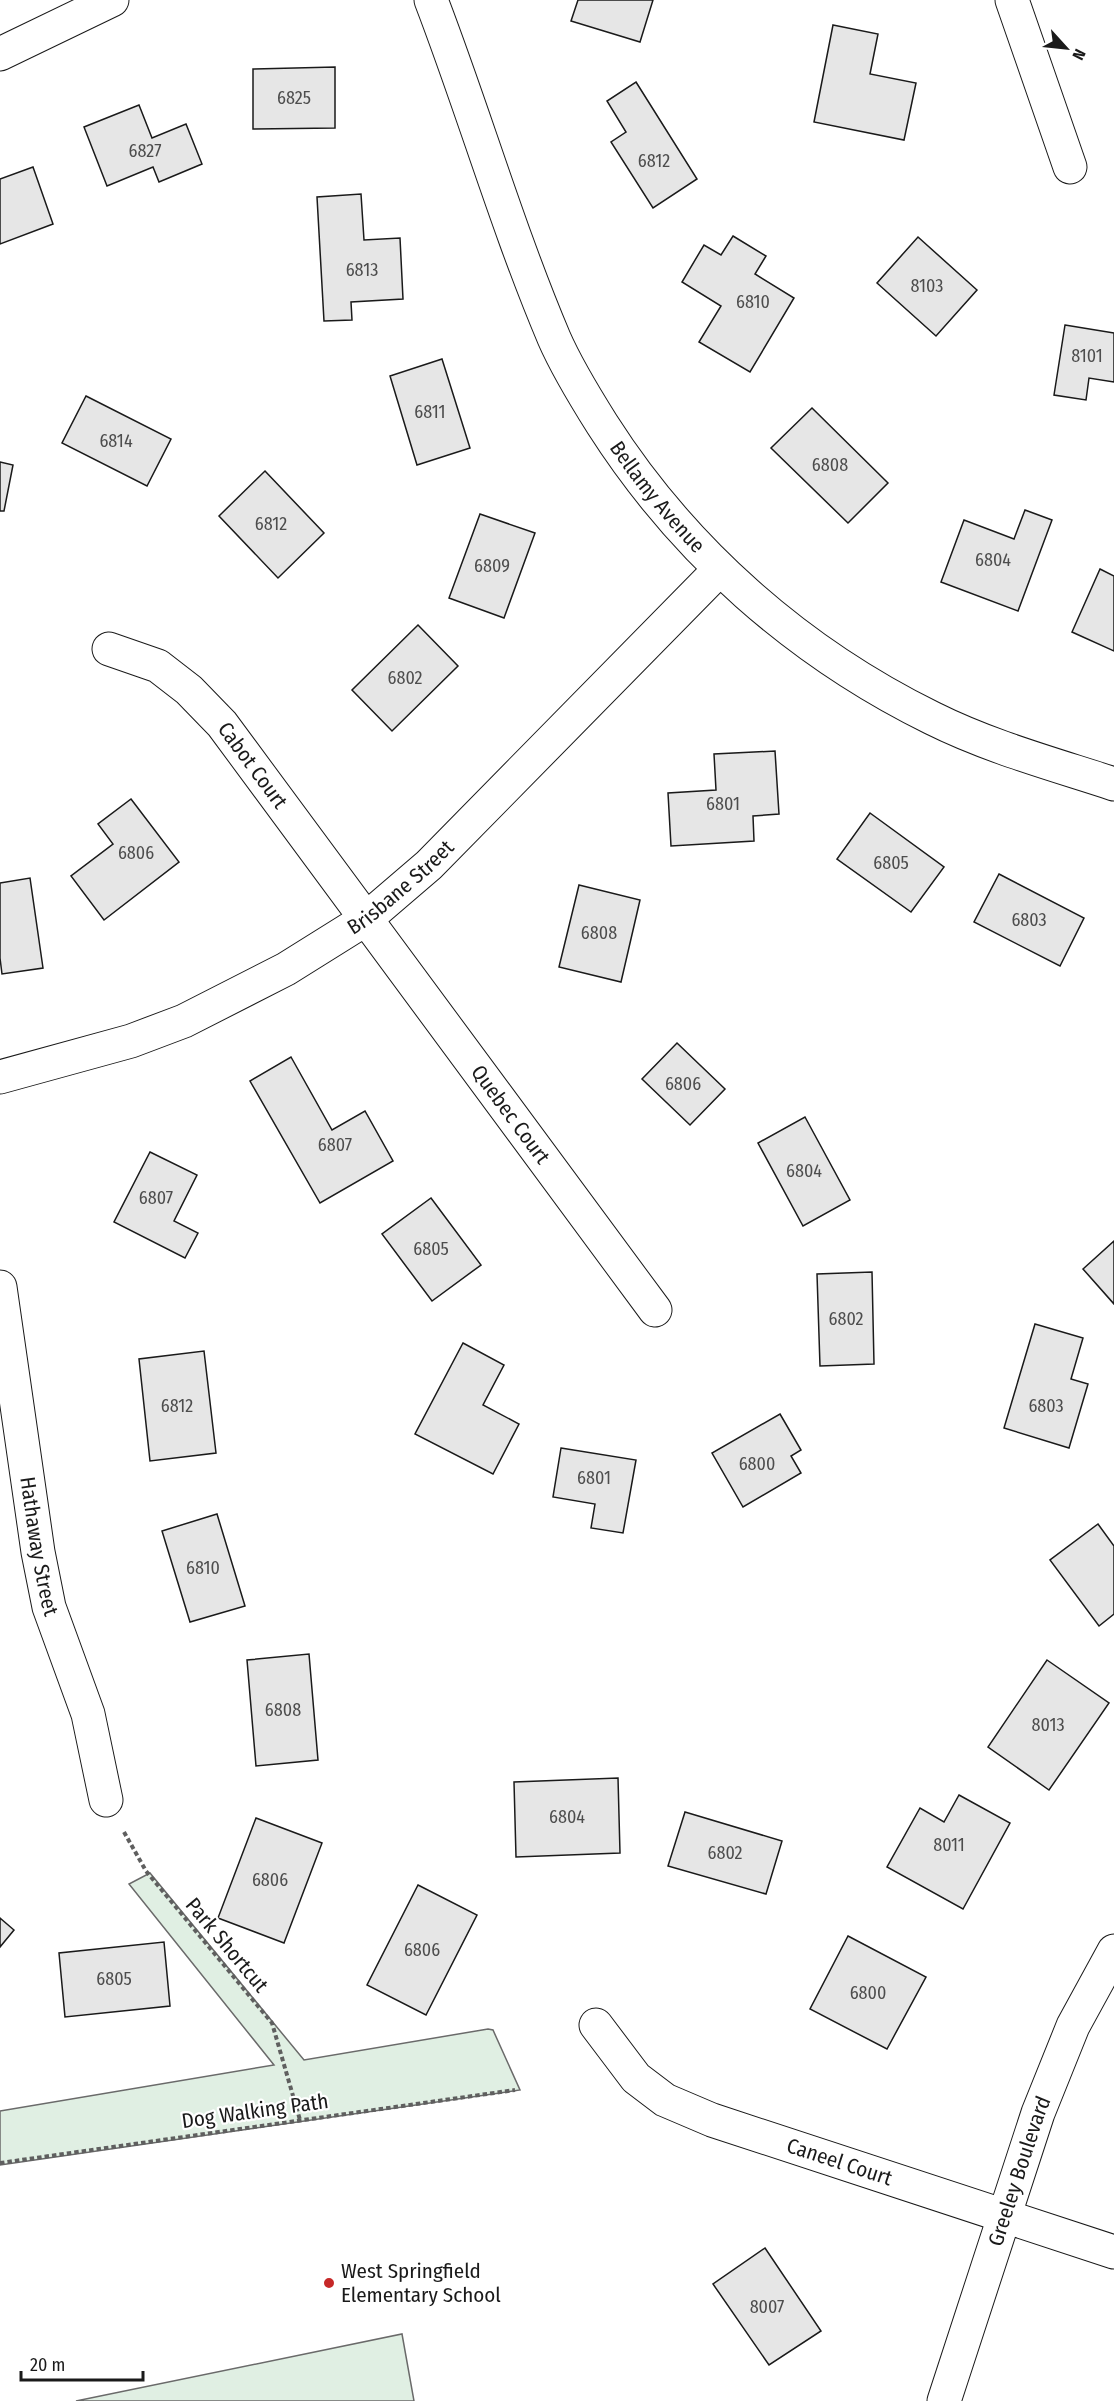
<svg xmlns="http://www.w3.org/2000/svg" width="1114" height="2401" font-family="'Fira Sans Condensed',sans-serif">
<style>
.green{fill:#e0efe3;stroke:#6a6a6a;stroke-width:1.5}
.building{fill:#e6e6e6;stroke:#1a1a1a;stroke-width:1.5}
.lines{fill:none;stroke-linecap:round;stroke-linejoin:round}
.minor-casing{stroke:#1a1a1a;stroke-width:35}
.major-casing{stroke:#1a1a1a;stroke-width:35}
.path{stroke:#5f5f5f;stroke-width:4;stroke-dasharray:4.5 3;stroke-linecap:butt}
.minor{stroke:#fff;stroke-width:33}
.major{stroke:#fff;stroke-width:33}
.poi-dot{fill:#c62828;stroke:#fff;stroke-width:2}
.labels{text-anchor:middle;stroke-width:4.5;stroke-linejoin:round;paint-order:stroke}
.number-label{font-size:18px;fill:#4d4d4d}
.street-label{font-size:21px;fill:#1a1a1a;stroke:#fff}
.poi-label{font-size:21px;fill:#1a1a1a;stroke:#fff;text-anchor:start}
</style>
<rect width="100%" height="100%" fill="#fff"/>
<g class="green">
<path d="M150,1873l154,187 184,-31 5,1 27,60 -520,75v-54l274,-46 -145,-181z"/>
<path d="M402,2334l12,67h-338z"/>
</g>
<g class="building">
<path d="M578,0h75l-13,42 -69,-21z"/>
<path d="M833,25l45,9 -8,40 46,9 -12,57 -90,-18z"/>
<path d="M335,67v61l-82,1v-60z"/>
<path d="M636,82l61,97 -44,29 -42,-66 15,-10 -19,-31z"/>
<path d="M139,105l13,33 34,-14 16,40 -43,18 -6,-15 -46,19 -23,-59z"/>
<path d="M33,167l20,57 -53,20v-65z"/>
<path d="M361,194l3,46 36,-2 3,61 -52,3 1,18 -28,1 -7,-124z"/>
<path d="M733,236l33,20 -11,18 39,24 -44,74 -51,-30 22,-36 -39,-24 22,-37 17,10z"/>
<path d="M918,237l59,53 -41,46 -59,-53z"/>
<path d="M1065,325l49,8v49l-25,-4 -3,22 -32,-5z"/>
<path d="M442,359l28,89 -53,17 -27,-89z"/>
<path d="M86,396l85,43 -24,47 -85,-43z"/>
<path d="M812,408l76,75 -40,40 -77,-75z"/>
<path d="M0,462l13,3 -9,46h-4z"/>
<path d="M265,471l59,62 -46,45 -59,-62z"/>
<path d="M1025,510l27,10 -34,91 -77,-29 23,-62 50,19z"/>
<path d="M480,514l55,19 -31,85 -55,-20z"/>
<path d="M1100,569l14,7v75l-42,-19z"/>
<path d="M418,625l40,41 -66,65 -40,-41z"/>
<path d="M775,751l4,63 -26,2 1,25 -83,5 -3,-53 48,-3 -2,-36z"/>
<path d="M131,799l48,63 -75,58 -33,-44 42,-32 -15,-20z"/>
<path d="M870,813l74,54 -33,45 -74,-53z"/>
<path d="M999,874l85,44 -24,48 -86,-44z"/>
<path d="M30,878l13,90 -41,6 -2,-16v-75z"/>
<path d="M579,885l61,15 -19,82 -62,-15z"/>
<path d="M677,1043l48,46 -35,36 -48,-46z"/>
<path d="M291,1057l41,73 33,-19 28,50 -73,42 -70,-122z"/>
<path d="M805,1117l45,83 -47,26 -45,-83z"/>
<path d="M150,1152l47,23 -23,46 24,12 -13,25 -71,-36z"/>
<path d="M431,1198l50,67 -49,36 -50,-67z"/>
<path d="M1114,1241v63l-31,-35z"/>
<path d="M872,1272l2,92 -54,2 -3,-92z"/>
<path d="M1035,1324l48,14 -12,41 17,5 -19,64 -65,-20z"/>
<path d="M463,1343l41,22 -21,40 36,19 -26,50 -78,-40z"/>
<path d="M204,1351l12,102 -66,8 -11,-102z"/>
<path d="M780,1414l21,36 -10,6 10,17 -58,34 -31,-54z"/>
<path d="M561,1448l75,12 -13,73 -32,-5 4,-24 -42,-7z"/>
<path d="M217,1514l28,92 -55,16 -28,-91z"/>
<path d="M1098,1524l16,22v68l-15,12 -49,-66z"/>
<path d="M309,1654l9,106 -62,6 -9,-106z"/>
<path d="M1047,1660l62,43 -60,87 -61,-43z"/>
<path d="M618,1778l2,75 -104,4 -2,-75z"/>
<path d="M959,1795l51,28 -47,86 -76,-42 33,-59 24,14z"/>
<path d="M685,1812l97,29 -16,53 -98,-28z"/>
<path d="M256,1818l66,25 -38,100 -66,-25z"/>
<path d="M418,1885l59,30 -51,100 -59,-30z"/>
<path d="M0,1918l14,12 -14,17z"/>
<path d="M848,1936l78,41 -39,72 -77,-40z"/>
<path d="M164,1942l6,64 -105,11 -6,-64z"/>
<path d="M765,2248l56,83 -52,34 -56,-81z"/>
</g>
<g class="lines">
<g class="minor-casing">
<g id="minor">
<path id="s1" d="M431,0c43,112 76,227 123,338 13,30 31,59 48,86 81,127 196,228 330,294 58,29 121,46 182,66"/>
<path d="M1012,0l58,167"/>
<path id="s2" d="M109,649l49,17 31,24 33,34 433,586"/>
<path id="s3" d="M0,1077l131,-36 53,-20 102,-52 80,-50 63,-54 290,-295"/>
<path id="s4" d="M0,1287l38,265 11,55 39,107 18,86"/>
<path id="s5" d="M596,2025l40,53 29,22 47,20 402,132"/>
<path id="s6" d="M944,2401l94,-288 35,-87 41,-75"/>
</g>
</g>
<g class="major-casing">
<path id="major" d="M0,54l112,-54"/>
</g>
<g class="path">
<path d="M124,1832l22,39 126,152 28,97"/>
<path d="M0,2163l515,-73"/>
</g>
<use href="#minor" class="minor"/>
<use href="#major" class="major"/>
</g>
<circle class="poi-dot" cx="329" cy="2283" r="6"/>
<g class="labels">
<g class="number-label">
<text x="294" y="104">6825</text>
<text x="145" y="157">6827</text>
<text x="654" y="167">6812</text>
<text x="362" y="276">6813</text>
<text x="927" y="292">8103</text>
<text x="753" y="308">6810</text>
<text x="1087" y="362">8101</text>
<text x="430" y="418">6811</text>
<text x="116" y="447">6814</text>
<text x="830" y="471">6808</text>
<text x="271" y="530">6812</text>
<text x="993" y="566">6804</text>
<text x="492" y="572">6809</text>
<text x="405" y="684">6802</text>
<text x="723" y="810">6801</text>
<text x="136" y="859">6806</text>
<text x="891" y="869">6805</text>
<text x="1029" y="926">6803</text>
<text x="599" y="939">6808</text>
<text x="683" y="1090">6806</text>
<text x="335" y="1151">6807</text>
<text x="804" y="1177">6804</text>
<text x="156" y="1204">6807</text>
<text x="431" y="1255">6805</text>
<text x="846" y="1325">6802</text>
<text x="177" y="1412">6812</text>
<text x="1046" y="1412">6803</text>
<text x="757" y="1470">6800</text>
<text x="594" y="1484">6801</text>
<text x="203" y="1574">6810</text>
<text x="283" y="1716">6808</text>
<text x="1048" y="1731">8013</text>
<text x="567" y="1823">6804</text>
<text x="949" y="1851">8011</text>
<text x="725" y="1859">6802</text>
<text x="270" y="1886">6806</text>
<text x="422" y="1956">6806</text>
<text x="114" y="1985">6805</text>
<text x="868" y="1999">6800</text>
<text x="767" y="2313">8007</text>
</g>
<g class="street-label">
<text dy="7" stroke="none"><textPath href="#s1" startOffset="550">Bellamy Avenue</textPath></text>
<text dy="7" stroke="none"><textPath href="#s2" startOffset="190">Cabot Court</textPath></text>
<text dy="7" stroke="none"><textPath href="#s3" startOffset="448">Brisbane Street</textPath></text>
<text dy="7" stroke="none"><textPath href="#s2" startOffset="624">Quebec Court</textPath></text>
<text dy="7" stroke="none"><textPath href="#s4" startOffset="262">Hathaway Street</textPath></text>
<text transform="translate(227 1945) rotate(50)" y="7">Park Shortcut</text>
<text transform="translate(255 2111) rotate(-8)" y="7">Dog Walking Path</text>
<text dy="7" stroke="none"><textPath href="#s5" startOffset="288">Caneel Court</textPath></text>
<text dy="7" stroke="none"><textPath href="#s6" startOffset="242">Greeley Boulevard</textPath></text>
</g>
<g class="poi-label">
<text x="341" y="2278">West Springfield<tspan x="341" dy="24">Elementary School</tspan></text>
</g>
</g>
<g transform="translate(1066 48) rotate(117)" stroke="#ffffff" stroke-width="4.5" paint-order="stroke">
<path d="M0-4.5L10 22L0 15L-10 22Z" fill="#1a1a1a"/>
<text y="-9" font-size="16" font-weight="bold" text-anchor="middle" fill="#1a1a1a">N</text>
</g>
<path d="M21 2371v9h122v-9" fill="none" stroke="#1a1a1a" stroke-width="3"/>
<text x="30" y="2371" font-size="18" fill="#1a1a1a" stroke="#ffffff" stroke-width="4.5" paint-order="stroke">20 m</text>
</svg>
